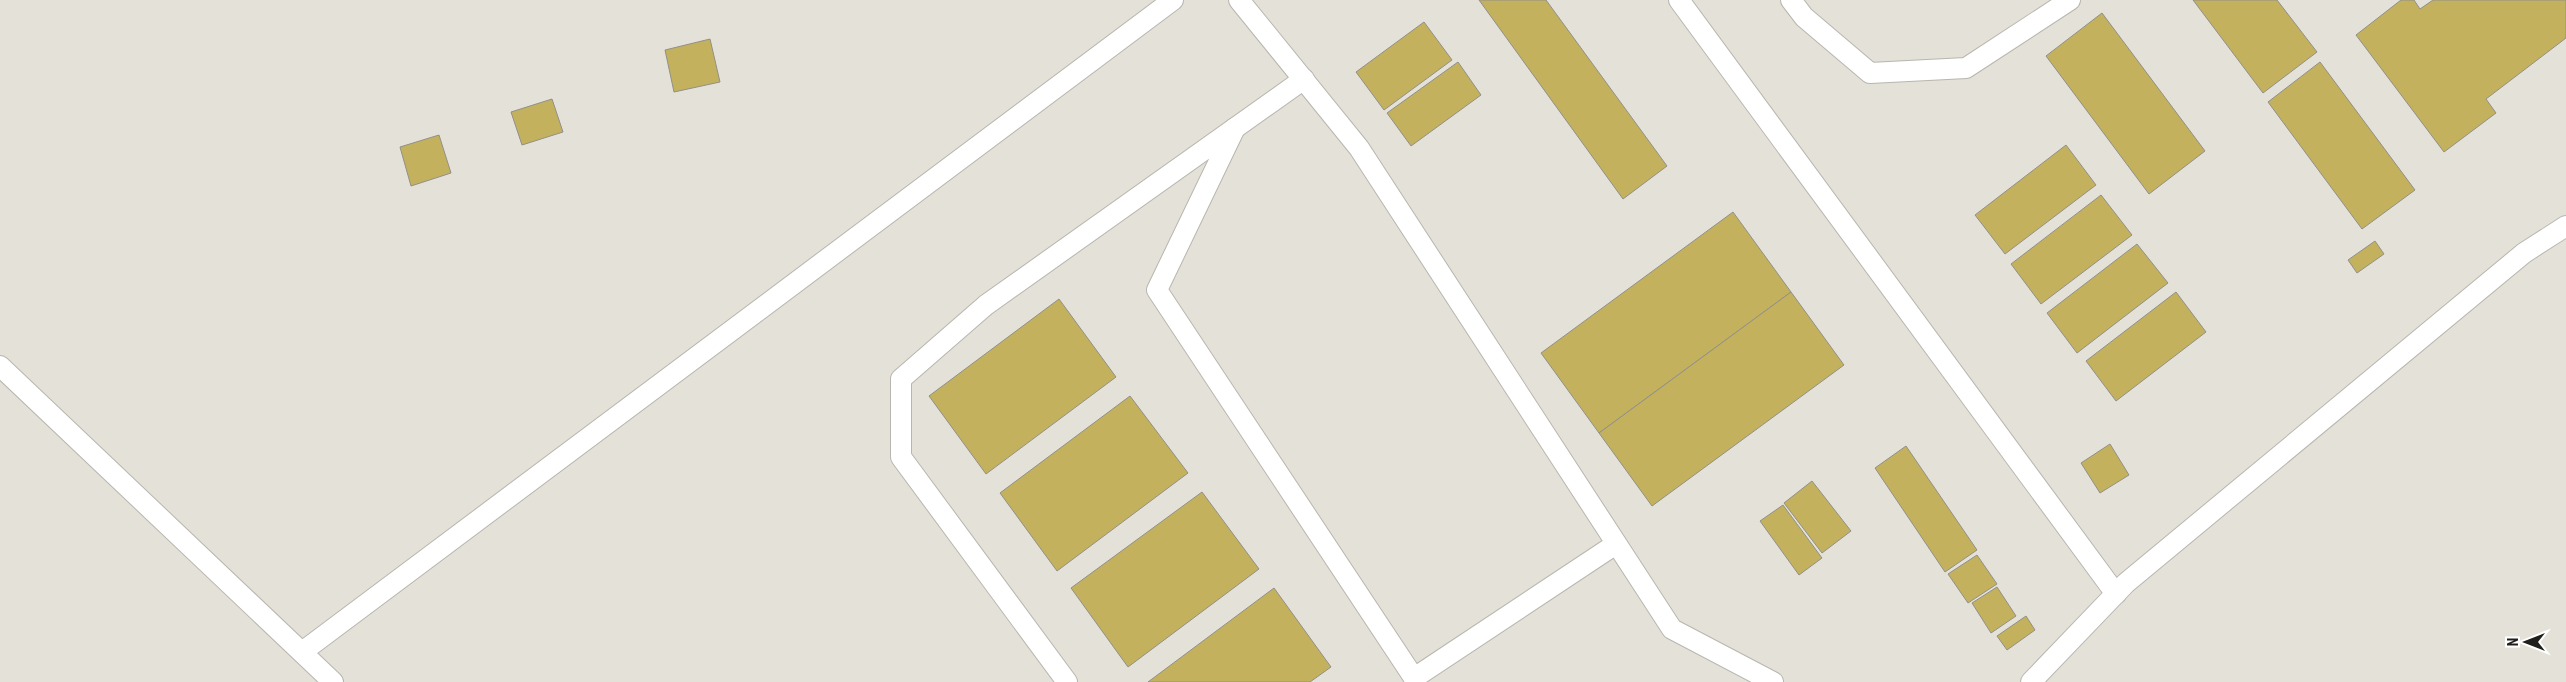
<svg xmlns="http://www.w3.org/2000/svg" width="2566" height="682" font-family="'Roboto Condensed',sans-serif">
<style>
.building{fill:#c3b15d;stroke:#929088}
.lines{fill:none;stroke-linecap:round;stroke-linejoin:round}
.lane-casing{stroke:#b8b6ae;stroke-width:22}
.lane{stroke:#fff;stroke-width:20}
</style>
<rect width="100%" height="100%" fill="#e3e1d8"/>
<g class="building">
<path d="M1479,0h67l121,166 -44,33z"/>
<path d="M2193,0h84l40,52 -54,41z"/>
<path d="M2401,0h13l6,9 13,-9h133v38l-80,61 10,14 -52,39 -88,-117z"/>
<path d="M2102,13l103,138 -56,43 -103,-138z"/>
<path d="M1424,22l28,38 -68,50 -28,-38z"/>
<path d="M710,39l10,43 -46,10 -9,-42z"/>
<path d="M1458,62l23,33 -70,51 -24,-33z"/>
<path d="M2320,62l95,128 -53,39 -94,-127z"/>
<path d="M552,99l11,33 -41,13 -11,-33z"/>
<path d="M439,135l12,38 -40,13 -11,-39z"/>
<path d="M2066,145l30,40 -91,69 -30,-39z"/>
<path d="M2101,195l31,40 -91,69 -30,-40z"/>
<path d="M1733,212l58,80 -192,141 -58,-80z"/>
<path d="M2375,241l9,13 -27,19 -9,-13z"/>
<path d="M2137,244l31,39 -91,70 -30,-40z"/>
<path d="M1791,292l53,73 -192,141 -53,-73z"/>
<path d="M2176,292l30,40 -90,69 -30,-40z"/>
<path d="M1059,299l57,78 -130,97 -57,-78z"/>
<path d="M1130,396l58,77 -131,98 -57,-78z"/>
<path d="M2110,444l19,31 -29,18 -19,-30z"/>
<path d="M1906,446l71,104 -32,22 -70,-104z"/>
<path d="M1812,481l39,50 -29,22 -38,-50z"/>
<path d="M1202,492l57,77 -131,98 -57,-79z"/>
<path d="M1783,505l39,53 -23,17 -39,-54z"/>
<path d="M1977,555l20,29 -29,19 -20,-29z"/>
<path d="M1997,587l19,29 -25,17 -19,-30z"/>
<path d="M1274,588l57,79 -21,15h-162z"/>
<path d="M2026,616l9,14 -28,20 -10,-14z"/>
</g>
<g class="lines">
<g class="lane-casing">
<g id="lane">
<path d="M1239,0l120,148 313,481 101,53"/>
<path d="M1679,0l437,594"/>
<path d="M1791,0l13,17 66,56 96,-5 104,-68"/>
<path d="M1235,128l-78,162 257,388 202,-134"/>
<path d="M0,366l333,316"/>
<path d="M302,652l871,-652"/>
<path d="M1067,682l-166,-225v-78l85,-74 318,-226"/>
<path d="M2031,682l95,-99 398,-330 42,-27"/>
</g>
</g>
<use href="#lane" class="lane"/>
</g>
<g transform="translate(2526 642) rotate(270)" stroke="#ffffff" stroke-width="4" paint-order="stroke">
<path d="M0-4L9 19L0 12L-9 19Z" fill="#1e1e1b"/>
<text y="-8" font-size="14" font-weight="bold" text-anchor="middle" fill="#1e1e1b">N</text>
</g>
</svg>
